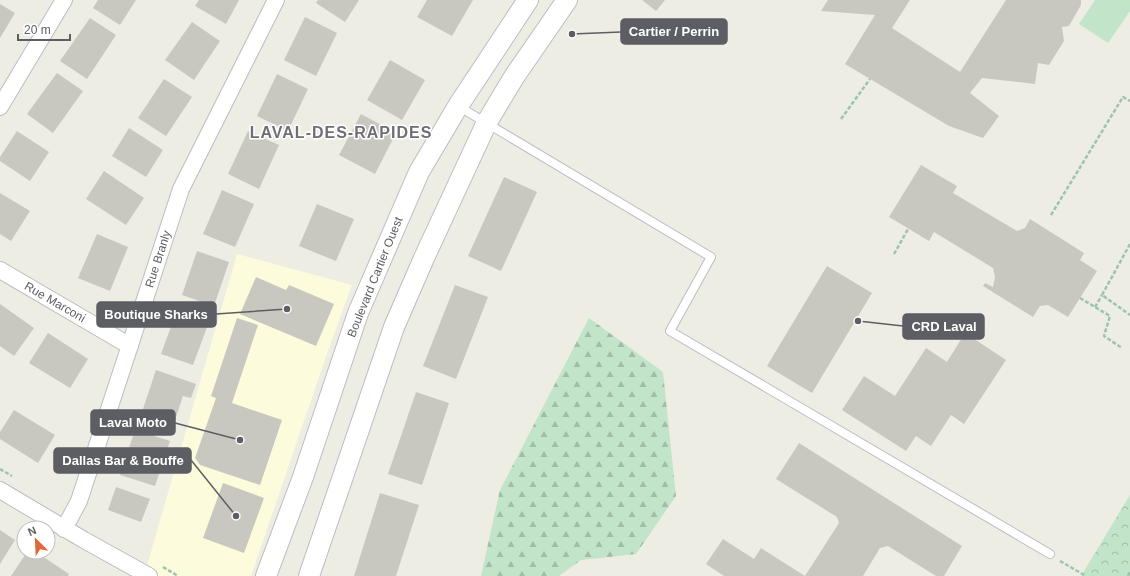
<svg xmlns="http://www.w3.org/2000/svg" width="1130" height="576" font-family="Helvetica,sans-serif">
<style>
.commercial{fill:#fcfbdb}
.forest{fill:url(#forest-firs)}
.park{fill:url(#park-crowns)}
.garden{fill:#c2e4c9}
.building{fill:#c9c8c0}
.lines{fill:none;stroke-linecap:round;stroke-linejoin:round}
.service-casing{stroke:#bbbcc2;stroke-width:10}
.minor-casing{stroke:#bbbcc2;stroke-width:18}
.tertiary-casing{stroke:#bbbcc2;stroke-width:22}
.path{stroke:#9cc4b0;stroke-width:2.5;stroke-dasharray:4 2;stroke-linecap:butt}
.service{stroke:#fff;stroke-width:8}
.minor{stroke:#fff;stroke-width:16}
.tertiary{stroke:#fff;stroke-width:20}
.labels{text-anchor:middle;stroke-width:3;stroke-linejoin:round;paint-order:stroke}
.street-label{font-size:12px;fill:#5c5e64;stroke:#fff}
.district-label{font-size:16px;font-weight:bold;letter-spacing:1px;fill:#6d6f75;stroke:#fff}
.leader{fill:none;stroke:#5c5e64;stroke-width:1.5}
.callout-dot{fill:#5c5e64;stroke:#fff;stroke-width:1.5}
.callout{fill:#5c5e64;stroke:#5c5e64;stroke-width:1.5}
.callout-label{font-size:13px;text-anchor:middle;font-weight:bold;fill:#fff}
</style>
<defs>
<pattern id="forest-firs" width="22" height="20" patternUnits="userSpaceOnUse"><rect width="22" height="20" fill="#c2e4c9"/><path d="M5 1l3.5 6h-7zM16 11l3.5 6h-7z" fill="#a1bca7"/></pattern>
<pattern id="park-crowns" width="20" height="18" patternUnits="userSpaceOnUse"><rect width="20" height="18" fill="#c2e4c9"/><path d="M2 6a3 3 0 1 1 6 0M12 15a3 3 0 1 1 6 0" fill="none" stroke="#a1bca7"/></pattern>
</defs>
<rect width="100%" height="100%" fill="#eeede4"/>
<path class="commercial" d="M237,254l115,31 -21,57 -80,234h-107z"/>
<path class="forest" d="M589,318l74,54 13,124 -40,58 -55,6 -22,16h-78l19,-86z"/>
<path class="park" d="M1130,495v81h-49z"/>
<path class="garden" d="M1095,0h35v11l-22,32 -29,-19z"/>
<g class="building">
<path d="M98,0h38l-16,25 -27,-17z"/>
<path d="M199,0h40l-13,24 -31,-18z"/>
<path d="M318,0h41l-14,22 -29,-19z"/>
<path d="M427,0h46l-21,36 -35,-19z"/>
<path d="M642,0h23l-9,11z"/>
<path d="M828,0h82l-18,28 68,44 46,-72h75v5l-12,21 -7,1 2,14 -15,24 -11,-2 -3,21 -53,-6 -12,15 29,23 -16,22 -34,-12 -104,-62 30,-49 -54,-4z"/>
<path d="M0,4l15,9 -15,25z"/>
<path d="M305,17l32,16 -21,43 -32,-16z"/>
<path d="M90,18l26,17 -29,44 -27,-18z"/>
<path d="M192,22l28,19 -26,39 -29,-20z"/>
<path d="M390,60l35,20 -23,40 -35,-20z"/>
<path d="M57,73l26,18 -30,42 -26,-19z"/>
<path d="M277,74l31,15 -20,42 -31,-15z"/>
<path d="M164,79l28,18 -26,39 -28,-18z"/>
<path d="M361,114l35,19 -21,41 -36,-19z"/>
<path d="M129,128l34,22 -17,27 -34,-21z"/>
<path d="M17,131l32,21 -19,29 -30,-20v-4z"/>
<path d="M248,131l31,14 -20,44 -31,-15z"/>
<path d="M921,165l36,21 -4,7 64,38 8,-3 5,-9 54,34 -4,7 17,11 -29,46 -20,-12 -8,1 -7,11 -50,-31 2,-3 8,4 2,-10 -2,-9 -59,-36 -5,9 -40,-24z"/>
<path d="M104,171l40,27 -18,27 -40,-26z"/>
<path d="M504,177l33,15 -36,79 -33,-15z"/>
<path d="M222,190l32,14 -19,43 -32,-13z"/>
<path d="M0,193l30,18 -19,30 -11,-7z"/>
<path d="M317,204l37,15 -18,42 -37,-15z"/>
<path d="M97,234l31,13 -18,44 -32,-13z"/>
<path d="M197,251l32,11 -15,44 -32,-11z"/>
<path d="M827,266l45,27 -60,100 -45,-27z"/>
<path d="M256,277l30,13 3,-5 45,19 -18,42 -76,-32z"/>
<path d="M455,285l33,12 -32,82 -33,-13z"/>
<path d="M0,304l34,24 -20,28 -14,-10z"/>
<path d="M177,310l32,12 -16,43 -32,-11z"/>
<path d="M237,318l21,7 -26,78 50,17 -22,65 -60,-20 -5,-7 21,-60 -5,-2z"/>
<path d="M48,333l40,26 -18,29 -41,-25z"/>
<path d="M965,333l41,27 -42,64 -13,-9 -20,31 -15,-10 -10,15 -64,-41 22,-34 31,20 31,-48 21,14z"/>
<path d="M156,370l40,14 -5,14 -8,-2 -10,30 -32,-11z"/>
<path d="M416,392l33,11 -27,82 -34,-11z"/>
<path d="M14,410l41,25 -17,28 -38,-24v-7z"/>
<path d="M135,430l35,11 -15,45 -35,-11z"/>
<path d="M799,443l163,103 -18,30h-8l-48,-30 -8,2 -17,28h-139l-18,-12 17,-25 31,20 7,-11 44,28 34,-53 -2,-6 -61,-38z"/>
<path d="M223,483l41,15 -20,55 -41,-15z"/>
<path d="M116,487l34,12 -9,23 -33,-12z"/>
<path d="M380,493l39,12 -23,71h-42z"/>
<path d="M0,530l15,10 -15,24z"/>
<path d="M27,552h9l33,22 -1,2h-57z"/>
</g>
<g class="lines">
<g class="service-casing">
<path id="service" d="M458,106l253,151 -41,74 380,223"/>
</g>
<g class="minor-casing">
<g id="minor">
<path d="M0,107l64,-107"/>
<path d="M0,270l130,76"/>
<path d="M0,490l84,50 65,36"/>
<path d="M64,529l15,-28 102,-312 95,-189"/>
</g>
</g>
<g class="tertiary-casing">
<g id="tertiary">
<path d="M266,576l37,-99 55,-164 61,-141 39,-66 70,-106"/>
<path d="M309,576l85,-249 30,-69 63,-136 27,-45 53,-77"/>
</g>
</g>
<g class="path">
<path d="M841,119l29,-40"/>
<path d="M1051,215l72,-118 7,4"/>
<path d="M1130,244l-28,51 28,20"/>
<path d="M894,254l14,-25"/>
<path d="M1080,298l30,18 -6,20 18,12"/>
<path d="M1095,307l7,-12"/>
<path d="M0,469l12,7"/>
<path d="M1060,561l26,15"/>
<path d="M163,567l15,9"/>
<path d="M1128,576l2,-5"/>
</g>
<use href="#service" class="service"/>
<use href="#minor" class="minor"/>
<use href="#tertiary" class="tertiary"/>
</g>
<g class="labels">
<g class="street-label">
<text transform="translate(158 259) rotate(-72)" y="4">Rue Branly</text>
<text transform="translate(375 277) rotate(-68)" y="4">Boulevard Cartier Ouest</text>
<text transform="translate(55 302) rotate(30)" y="4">Rue Marconi</text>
</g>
<g class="district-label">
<text x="341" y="138">LAVAL-DES-RAPIDES</text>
</g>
</g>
<path class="leader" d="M572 34L621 32M287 309L216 314M858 321L903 326M240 440L175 423M236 516L191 460"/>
<g class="callout-dot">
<circle cx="572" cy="34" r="4"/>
<circle cx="287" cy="309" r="4"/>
<circle cx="858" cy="321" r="4"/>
<circle cx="240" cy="440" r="4"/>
<circle cx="236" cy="516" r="4"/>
</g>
<g class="callout">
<rect x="621" y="19" width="106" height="25" rx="4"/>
<rect x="97" y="302" width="119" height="25" rx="4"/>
<rect x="903" y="314" width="81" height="25" rx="4"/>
<rect x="91" y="410" width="84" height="25" rx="4"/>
<rect x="54" y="448" width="137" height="25" rx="4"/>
</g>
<g class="callout-label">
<text x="674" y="36">Cartier / Perrin</text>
<text x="156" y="319">Boutique Sharks</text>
<text x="944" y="331">CRD Laval</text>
<text x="133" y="427">Laval Moto</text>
<text x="123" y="465">Dallas Bar &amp; Bouffe</text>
</g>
<g transform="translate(36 540) rotate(336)"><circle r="19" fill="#ffffff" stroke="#bebfc1"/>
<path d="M0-3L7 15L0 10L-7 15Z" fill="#df6939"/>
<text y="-6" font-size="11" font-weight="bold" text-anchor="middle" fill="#5c5e64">N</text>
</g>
<path d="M18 34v6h52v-6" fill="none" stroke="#5c5e64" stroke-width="2"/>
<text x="24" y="34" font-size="12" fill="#5c5e64" stroke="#ffffff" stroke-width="3" paint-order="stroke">20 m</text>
</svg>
